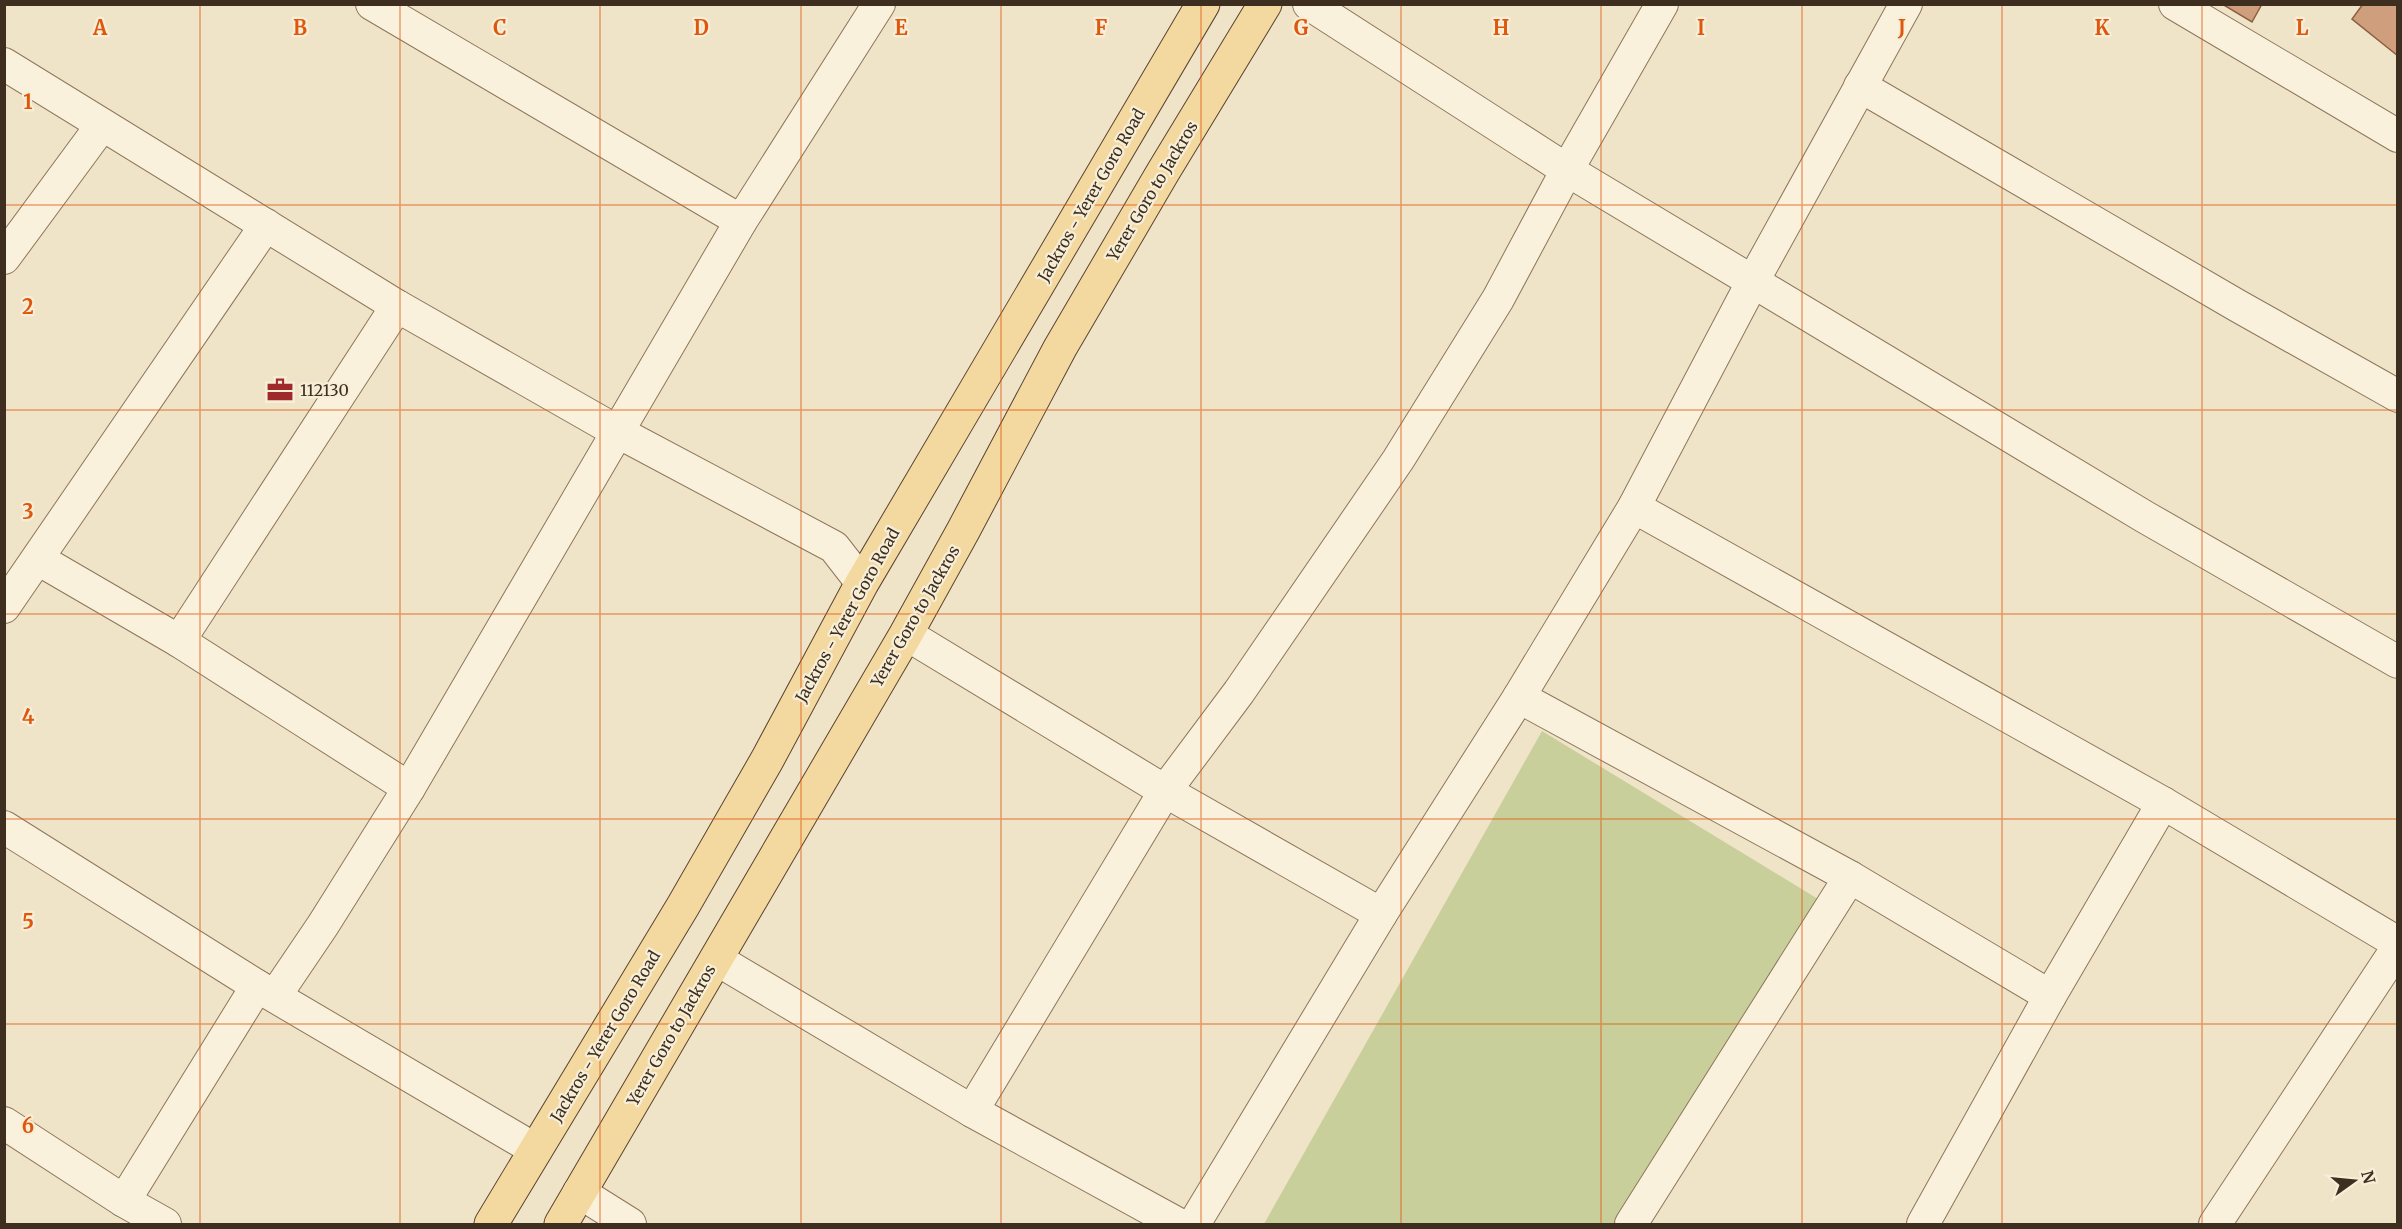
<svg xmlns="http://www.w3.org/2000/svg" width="2402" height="1229" font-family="Merriweather,serif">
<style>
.green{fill:#c9cf9b}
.building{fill:#cf9f7d;stroke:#8d5f41;stroke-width:1.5}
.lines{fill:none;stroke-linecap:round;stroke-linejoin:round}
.minor-casing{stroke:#8d765c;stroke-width:34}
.primary-casing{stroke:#5b4430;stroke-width:35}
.minor{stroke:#faf1dc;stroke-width:32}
.primary{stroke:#f3d9a0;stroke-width:33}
.grid{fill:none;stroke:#df570d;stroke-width:1.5;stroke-opacity:0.55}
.labels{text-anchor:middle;stroke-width:4.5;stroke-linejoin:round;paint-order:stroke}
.street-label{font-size:16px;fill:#3d2e20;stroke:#f7eed8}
.poi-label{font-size:16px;fill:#3d2e20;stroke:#f7eed8;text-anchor:start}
.grid-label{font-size:20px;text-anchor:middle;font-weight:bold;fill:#df570d;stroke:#f7eed8;stroke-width:4.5;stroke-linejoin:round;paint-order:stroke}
</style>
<rect width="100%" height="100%" fill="#f0e4c8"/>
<path class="green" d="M1542,731l281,171 -207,322h-352z"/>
<g class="building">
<path d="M2222,4h40l-10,18z"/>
<path d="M2363,4h35v52l-46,-37z"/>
</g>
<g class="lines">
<g class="minor-casing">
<g id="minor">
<path d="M372,4l369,217"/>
<path d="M1309,4l258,166 578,347 253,145"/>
<path d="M2175,4l223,132"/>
<path d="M4,64l393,242 221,126 216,115 28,36"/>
<path d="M1860,86l378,220 160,90"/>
<path d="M4,258l98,-133"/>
<path d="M397,306l-218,335 230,147"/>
<path d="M1634,507l529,296 235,140"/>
<path d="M38,559l141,82"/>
<path d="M4,607l262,-382"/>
<path d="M906,634l259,157 216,123"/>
<path d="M1519,697l331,180 200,119"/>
<path d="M4,827l253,159 279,164"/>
<path d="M716,959l256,152 206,113"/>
<path d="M275,996l48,-71 86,-137 332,-567 138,-217"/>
<path d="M972,1111l193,-320 74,-99 159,-232 100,-161 69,-129 95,-166"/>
<path d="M4,1123l120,78 41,23"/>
<path d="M579,1192l51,32"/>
<path d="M124,1201l133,-215"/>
<path d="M1194,1224l187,-310 138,-217 115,-190 119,-226 153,-277"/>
<path d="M1631,1224l219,-347"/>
<path d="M1923,1224l127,-228 113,-193"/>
<path d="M2215,1224l183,-277"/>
</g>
</g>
<g class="primary-casing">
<g id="primary">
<path d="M491,1224l192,-318 84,-146 95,-177 341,-579"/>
<path d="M561,1224l345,-590 57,-103 97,-183 103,-176 102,-168"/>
</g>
</g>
<use href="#minor" class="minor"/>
<use href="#primary" class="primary"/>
</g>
<path class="grid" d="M200,4v1220M400,4v1220M600,4v1220M801,4v1220M1001,4v1220M1201,4v1220M1401,4v1220M1601,4v1220M1802,4v1220M2002,4v1220M2202,4v1220M4,205h2394M4,410h2394M4,614h2394M4,819h2394M4,1024h2394"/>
<defs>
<g id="office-bare" transform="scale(2.07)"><path d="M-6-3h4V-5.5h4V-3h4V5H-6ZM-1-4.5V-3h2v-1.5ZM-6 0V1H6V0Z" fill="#9e2a2b" stroke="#f7eed8" stroke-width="2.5" paint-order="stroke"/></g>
</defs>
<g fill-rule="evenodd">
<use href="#office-bare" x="280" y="390"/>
</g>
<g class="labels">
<g class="street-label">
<text transform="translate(1152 191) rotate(-59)" y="6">Yerer Goro to Jackros</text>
<text transform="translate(1091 195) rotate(-60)" y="6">Jackros - Yerer Goro Road</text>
<text transform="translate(847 615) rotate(-61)" y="6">Jackros - Yerer Goro Road</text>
<text transform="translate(915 616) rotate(-60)" y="6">Yerer Goro to Jackros</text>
<text transform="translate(671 1035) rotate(-60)" y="6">Yerer Goro to Jackros</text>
<text transform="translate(605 1036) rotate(-59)" y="6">Jackros - Yerer Goro Road</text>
</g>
<g class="poi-label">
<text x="300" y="396">112130</text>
</g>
</g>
<g class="grid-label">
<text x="100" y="35">A</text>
<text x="300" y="35">B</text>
<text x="500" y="35">C</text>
<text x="701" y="35">D</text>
<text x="901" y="35">E</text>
<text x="1101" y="35">F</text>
<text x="1301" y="35">G</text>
<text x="1501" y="35">H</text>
<text x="1701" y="35">I</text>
<text x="1902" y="35">J</text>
<text x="2102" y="35">K</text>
<text x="2302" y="35">L</text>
<text x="28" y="109">1</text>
<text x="28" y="314">2</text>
<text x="28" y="519">3</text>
<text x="28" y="724">4</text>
<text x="28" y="929">5</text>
<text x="28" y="1133">6</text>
</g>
<rect width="2402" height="1229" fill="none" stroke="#3d2e20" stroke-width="12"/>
<g transform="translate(2354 1181) rotate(75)" stroke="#f7eed8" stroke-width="4.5" paint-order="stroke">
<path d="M0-4.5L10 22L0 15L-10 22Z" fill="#3d2e20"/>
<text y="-9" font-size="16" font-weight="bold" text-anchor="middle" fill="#3d2e20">N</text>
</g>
</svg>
